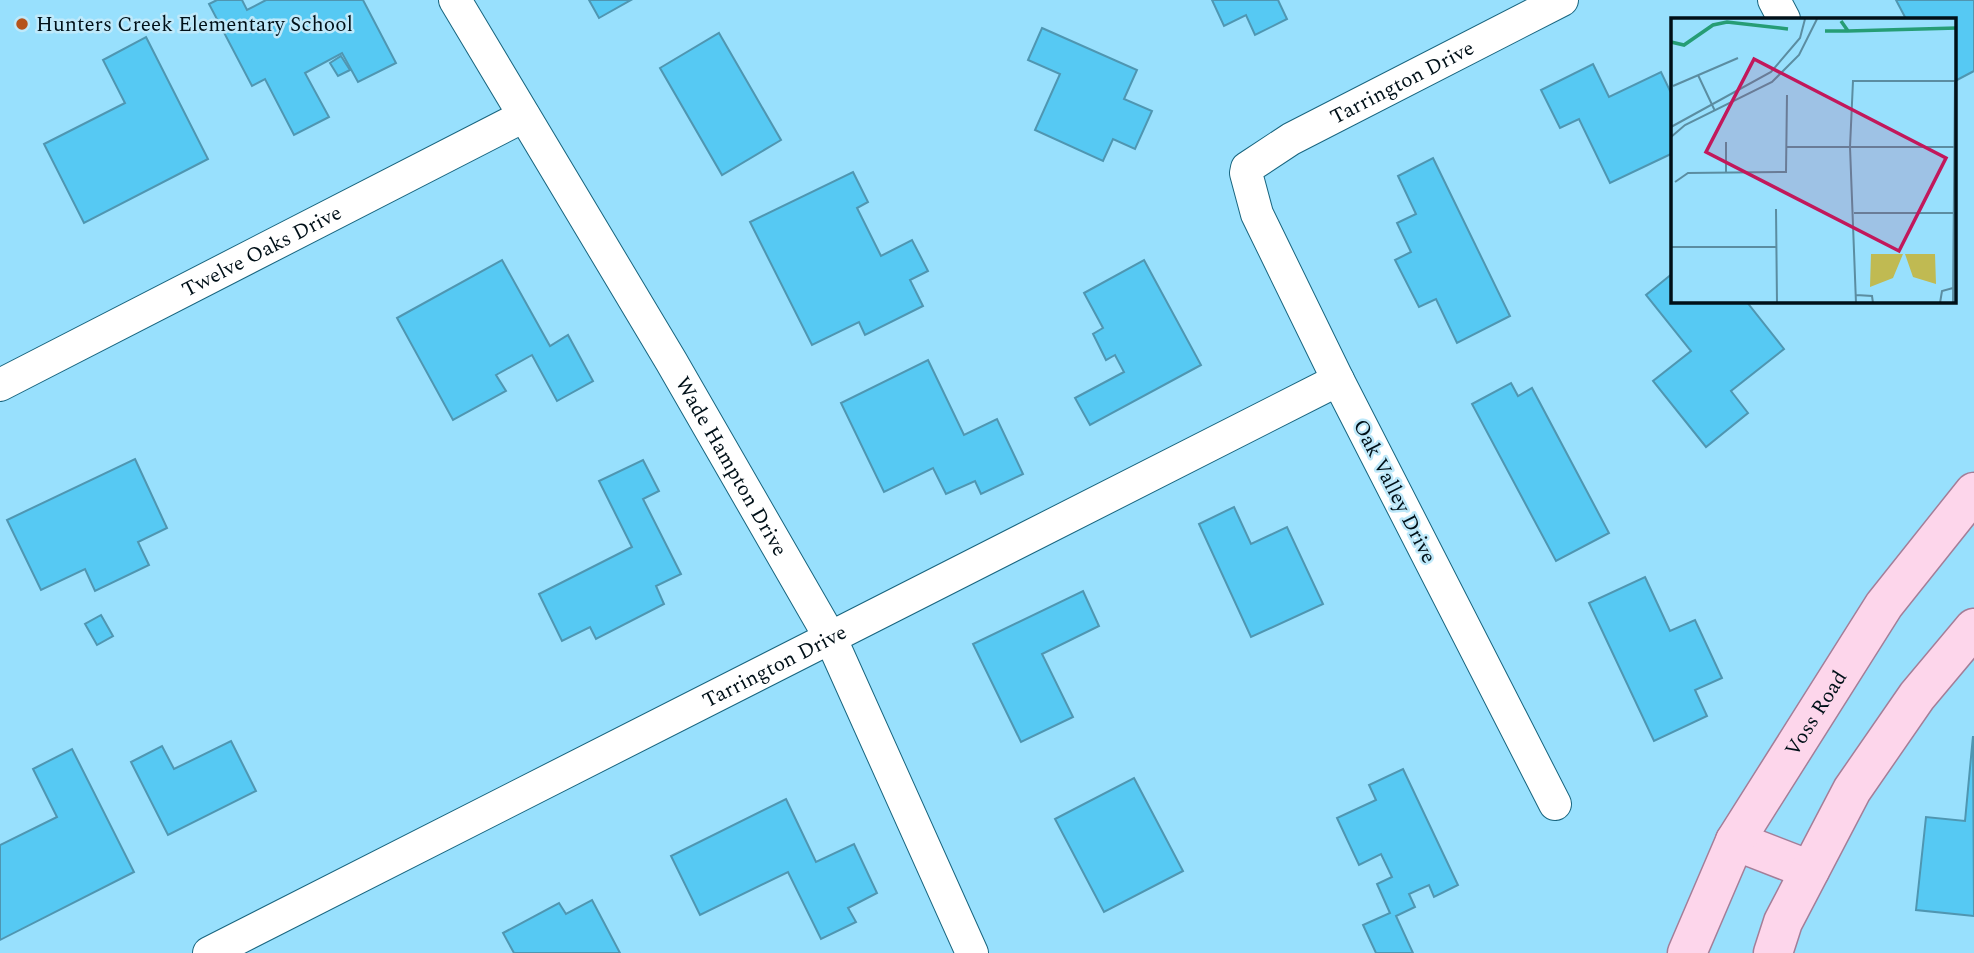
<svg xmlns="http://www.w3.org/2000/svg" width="1974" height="953" font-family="Spectral,serif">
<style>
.building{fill:#56c9f3;stroke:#4f96b1;stroke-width:2}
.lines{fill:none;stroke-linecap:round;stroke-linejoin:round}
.street-casing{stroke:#18657f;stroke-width:34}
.primary-casing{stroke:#a47e98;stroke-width:41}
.street{stroke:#fff;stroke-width:32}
.primary{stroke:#fdd6eb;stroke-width:38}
.poi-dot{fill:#b6531b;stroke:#bfe9fa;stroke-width:2.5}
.labels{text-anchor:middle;stroke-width:5;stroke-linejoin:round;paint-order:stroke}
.poi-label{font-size:21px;fill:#001018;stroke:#bfe9fa;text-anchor:start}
.street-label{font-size:21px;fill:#001018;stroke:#bfe9fa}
.inset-river{fill:none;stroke:#269d75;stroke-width:3.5}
.inset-road{fill:none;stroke:#5b8da1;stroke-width:2}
.view{fill:#c2185b;fill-opacity:0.15;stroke:#c2185b;stroke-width:3.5}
.inset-edge{fill:none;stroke:#001018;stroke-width:3.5}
</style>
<rect width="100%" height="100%" fill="#98e0fd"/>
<g class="building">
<path d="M217,0h25l5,10 19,-10h97l33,63 -38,19 -16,-29 -37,20 24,44 -35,18 -29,-56 -13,7 -43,-82z"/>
<path d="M589,0h42l-32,18z"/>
<path d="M1212,0h66l9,19 -32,16 -9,-20 -22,11z"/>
<path d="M1896,0h78v71l-19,10v-62h-49z"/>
<path d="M1042,28l95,42 -13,29 28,12 -17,38 -22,-10 -10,22 -68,-31 25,-56 -32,-14z"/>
<path d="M719,33l62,107 -59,35 -62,-107z"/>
<path d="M146,37l62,122 -124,64 -40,-79 81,-41 -22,-43z"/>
<path d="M341,56l9,14 -12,6 -8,-13z"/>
<path d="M1593,64l16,33 52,-25 12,25v56l-63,30 -31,-64 -19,9 -19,-38z"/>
<path d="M1433,158l77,158 -53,27 -21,-44 -17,8 -24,-47 16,-8 -14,-29 19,-9 -18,-38z"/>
<path d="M853,172l15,30 -11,6 24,48 31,-16 16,31 -18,9 13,26 -58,29 -6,-13 -47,23 -62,-123z"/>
<path d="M502,260l48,86 18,-11 25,46 -36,20 -25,-46 -36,20 10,16 -53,29 -56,-102z"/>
<path d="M1144,260l57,105 -111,60 -15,-27 49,-26 -9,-17 -9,5 -13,-26 10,-6 -19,-35z"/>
<path d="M1673,273v28h73l38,48 -53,42 17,22 -42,34 -53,-66 38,-30 -45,-56z"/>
<path d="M928,360l36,75 33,-16 26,55 -42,20 -6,-13 -29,13 -13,-26 -49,24 -43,-89z"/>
<path d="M1511,383l7,13 14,-8 77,145 -53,28 -84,-157z"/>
<path d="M135,459l32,69 -29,14 11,23 -54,26 -10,-22 -44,21 -34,-70z"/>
<path d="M643,460l16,31 -16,8 38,75 -25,12 8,18 -68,35 -6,-12 -28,14 -23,-47 93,-47 -33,-66z"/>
<path d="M1234,507l17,37 36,-17 36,77 -72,33 -52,-113z"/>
<path d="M1645,577l25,54 25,-11 27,58 -27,12 12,26 -53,25 -65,-138z"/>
<path d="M1083,591l16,35 -57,28 31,63 -52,25 -48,-98z"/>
<path d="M101,615l12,21 -16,9 -12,-21z"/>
<path d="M1973,736l1,180 -58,-6 10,-93 39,4z"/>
<path d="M231,741l25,50 -88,44 -37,-73 31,-16 12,23z"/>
<path d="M72,749l62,123 -134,68v-95l57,-28 -24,-48z"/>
<path d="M1403,769l55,116 -24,12 -5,-12 -20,9 6,13 -19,9 17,37h-37l-13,-28 27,-12 -13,-29 15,-7 -11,-23 -22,11 -22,-47 39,-18 -7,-15z"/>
<path d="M1134,778l49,93 -79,41 -49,-93z"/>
<path d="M786,799l30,63 38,-18 23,49 -29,15 8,14 -35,17 -33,-67 -88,43 -29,-59z"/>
<path d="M592,900l28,53h-106l-11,-20 56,-30 7,11z"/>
</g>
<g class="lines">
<g class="street-casing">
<g id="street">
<path id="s1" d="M455,0l216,361 160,278 141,314"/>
<path d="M1774,0l10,19"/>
<path id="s2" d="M0,385l524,-269"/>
<path id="s3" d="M1555,804l-217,-424 -81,-166 -11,-41 1,-5 44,-29 271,-139"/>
<path id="s4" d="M209,953l1129,-573"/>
</g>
</g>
<g class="primary-casing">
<g id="primary">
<path d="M1735,841l75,29"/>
<path id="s5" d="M1687,953l48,-112 149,-236 90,-113"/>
<path d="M1773,953l10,-31 69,-132 65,-94 57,-68"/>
</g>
</g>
<use href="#street" class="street"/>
<use href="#primary" class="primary"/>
</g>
<circle class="poi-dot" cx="22" cy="24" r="7"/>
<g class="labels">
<g class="poi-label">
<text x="36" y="31">Hunters Creek Elementary School</text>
</g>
<g class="street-label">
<text dy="7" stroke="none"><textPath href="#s3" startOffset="886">Tarrington Drive</textPath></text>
<text dy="7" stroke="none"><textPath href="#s2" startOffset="294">Twelve Oaks Drive</textPath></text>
<text dy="7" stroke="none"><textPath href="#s1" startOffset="542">Wade Hampton Drive</textPath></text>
<text transform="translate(1395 491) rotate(63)" y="7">Oak Valley Drive</text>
<text dy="7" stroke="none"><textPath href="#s4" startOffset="634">Tarrington Drive</textPath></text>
<text dy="7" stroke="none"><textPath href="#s5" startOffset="273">Voss Road</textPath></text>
</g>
</g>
<g transform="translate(1671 18)">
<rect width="285" height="285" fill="#98e0fd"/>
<path d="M232,236l-10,24 -23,9 1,-33zM234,236h30l1,30 -23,-7z" fill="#c0ba52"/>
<path class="inset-river" d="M170,3l7,10 109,-3M154,13h23M0,24l13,3 29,-20 14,-3 61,7"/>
<path class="inset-road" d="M27,57l17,36M2,68l65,-28M0,109l100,-55 29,-34 5,-19M0,119l14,-12 87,-43 27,-27 18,-36M55,124v31M116,129h168M4,164l13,-9 98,-1 1,-77M105,191l1,94M183,195h100M0,229h106M185,277l16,1 1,7M185,285l-6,-156 3,-66h102l-2,222M269,285l2,-12 11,-3"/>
<path class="view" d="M83,41l192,99 -47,93 -193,-99z"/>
<rect width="285" height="285" class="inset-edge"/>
</g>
</svg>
